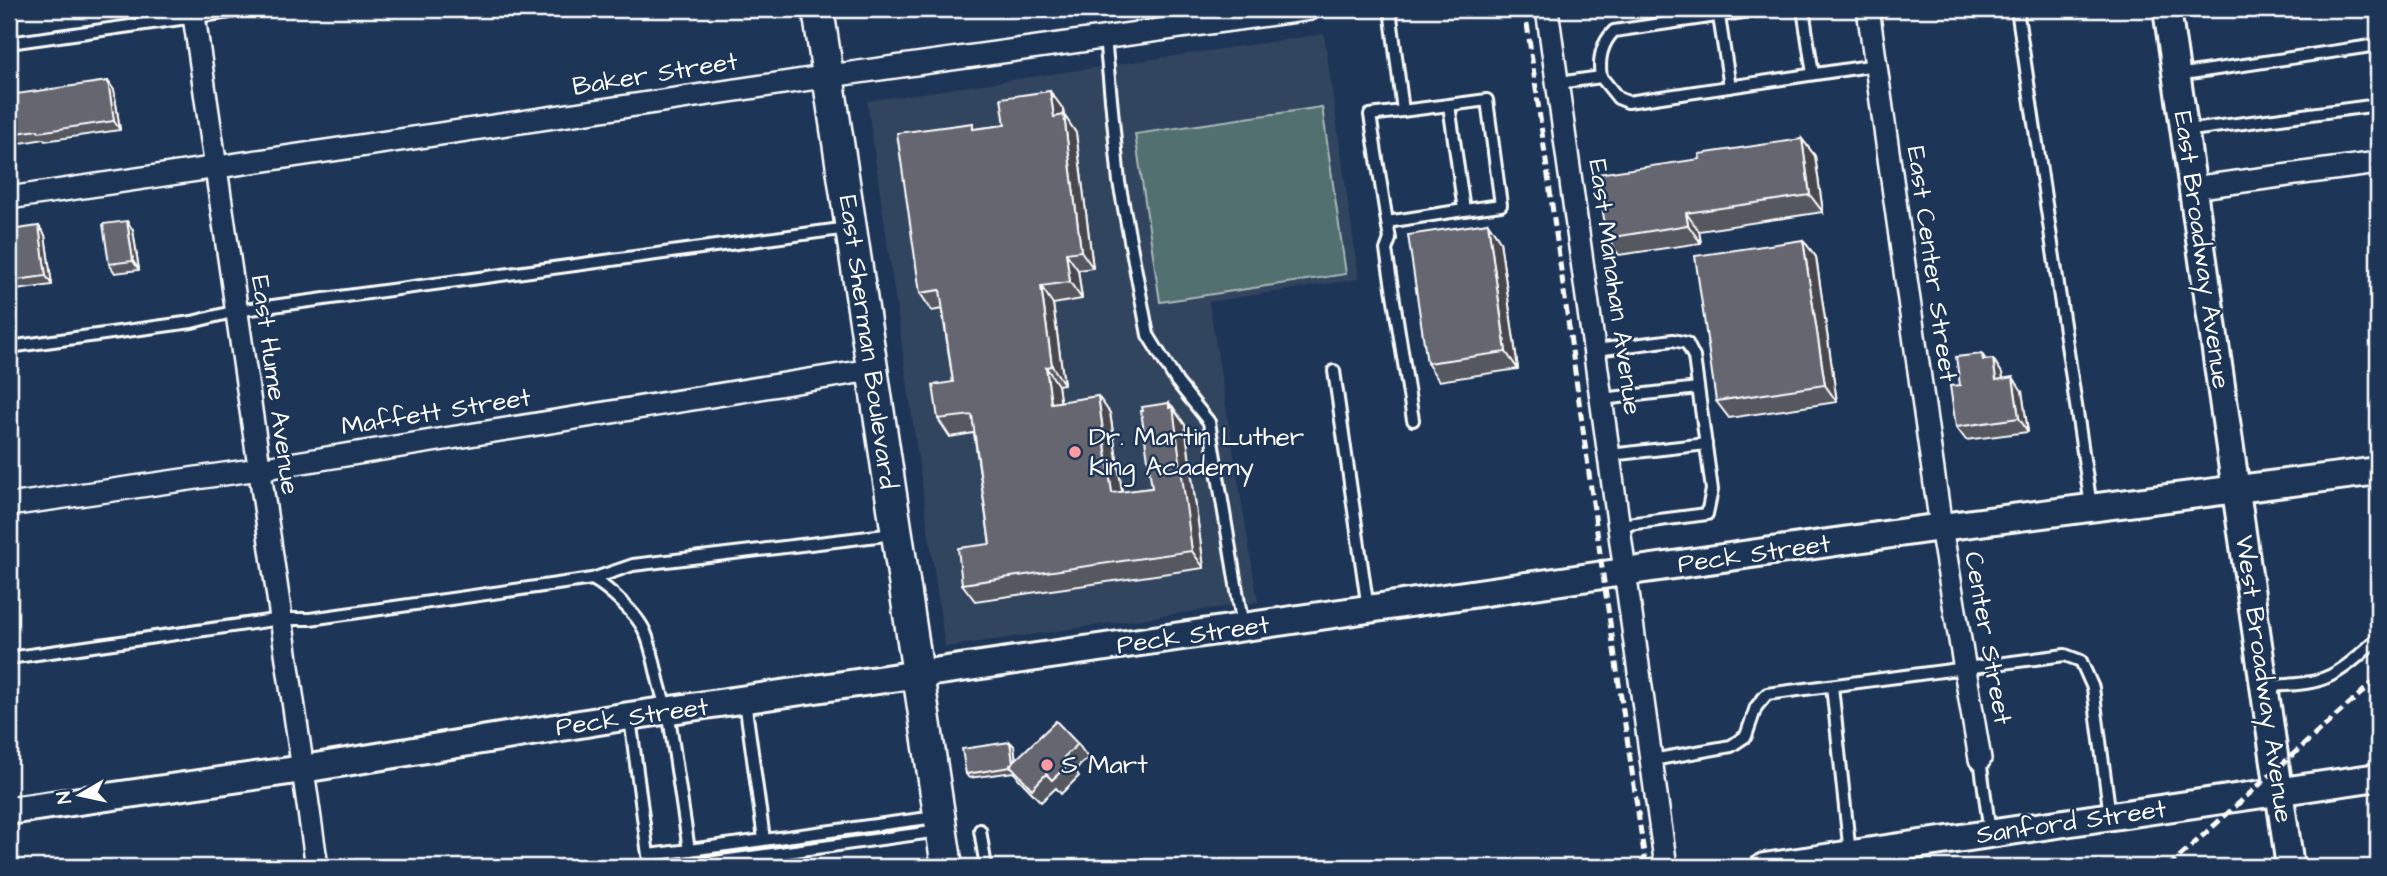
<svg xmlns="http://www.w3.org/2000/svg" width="2387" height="876" font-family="'Architects Daughter',sans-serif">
	<rect width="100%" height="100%" fill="#1d3557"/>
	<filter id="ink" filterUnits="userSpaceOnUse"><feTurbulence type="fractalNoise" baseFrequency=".0143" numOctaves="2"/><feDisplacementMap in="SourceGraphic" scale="14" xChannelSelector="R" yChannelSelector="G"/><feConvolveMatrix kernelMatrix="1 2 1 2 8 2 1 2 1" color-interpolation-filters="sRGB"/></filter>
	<g filter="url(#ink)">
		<!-- built -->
		<polygon fill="#33445e" points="1324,34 1359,279 1209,302 1258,602 945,647 867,101"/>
		<!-- pitch -->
		<polygon fill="#52706f" stroke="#a8b8b7" stroke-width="2" points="1322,107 1346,274 1160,302 1135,134"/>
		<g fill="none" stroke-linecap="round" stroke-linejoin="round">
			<defs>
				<g id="service">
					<polyline points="1390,9 1403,111"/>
					<polyline points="1803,9 1813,74"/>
					<polyline points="2017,9 2091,506"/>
					<polyline points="1718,10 1730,87"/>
					<polyline points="1105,37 1119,182 1148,335 1177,382 1209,422 1243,627"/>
					<polyline points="9,43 252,9"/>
					<polyline points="2177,75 2378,45"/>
					<path d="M 1601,77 C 1598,59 1601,44 1614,31 L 1764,9"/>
					<polyline points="1558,83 1601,77 1618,98 1628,102 1876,65"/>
					<polyline points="1449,105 1487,100 1501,205 1464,210"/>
					<polyline points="2184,131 2378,105"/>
					<polyline points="1387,222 1464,210 1449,105 1370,115 1387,222 1390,239 1386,250 1413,420"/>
					<polyline points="9,347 192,322 236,311 848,228"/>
					<polyline points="1596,350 1673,340 1687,343 1694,357 1712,490 1707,514 1620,525"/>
					<polyline points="1334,371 1368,609"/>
					<polyline points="1602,399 1698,388"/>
					<polyline points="1610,455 1706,444"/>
					<polyline points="592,579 633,565 894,534"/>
					<path d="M 9,658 L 281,619 L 310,619 L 592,579 C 608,587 638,615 645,632 C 656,657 656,685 668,710 L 689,850 L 936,817"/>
					<polyline points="1832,686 1850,854"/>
					<path d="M 2265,686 C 2285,685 2307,685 2325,678 C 2345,670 2363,652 2378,638"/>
					<polyline points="745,701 764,839"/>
					<polyline points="630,718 648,855 689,850"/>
					<polyline points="1980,759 1990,833"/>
					<polyline points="1652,760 1731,746 1746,736 1756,707 1767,694 2065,655 2081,661 2093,688 2110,816"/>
					<polyline points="980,830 986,867"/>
					<polyline points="679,867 939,831"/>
				</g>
				<g id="minor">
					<polyline points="193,9 317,867"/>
					<polyline points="1547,9 1666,867"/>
					<polyline points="1868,9 1941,527 1980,759"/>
					<polyline points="2192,188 2378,163"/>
					<polyline points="9,198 830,76 1310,9"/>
					<polyline points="9,505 259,469 871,370"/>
				</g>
				<g id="tertiary">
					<polyline points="2167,9 2290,867"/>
					<polyline points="9,811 303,769 629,716 1603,575 1941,527 2378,471"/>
					<polyline points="1764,867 2378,777"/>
				</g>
				<polyline id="secondary" points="818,9 947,867"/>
			</defs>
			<!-- service casing -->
			<use href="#service" stroke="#fff" stroke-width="16"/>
			<!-- minor casing -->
			<use href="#minor" stroke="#fff" stroke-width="26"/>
			<!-- tertiary casing -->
			<use href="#tertiary" stroke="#fff" stroke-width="32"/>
			<!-- secondary casing -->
			<use href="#secondary" stroke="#fff" stroke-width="35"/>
			<!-- service -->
			<use href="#service" stroke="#1d3557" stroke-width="10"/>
			<!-- minor -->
			<use href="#minor" stroke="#1d3557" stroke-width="21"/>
			<!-- tertiary -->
			<use href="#tertiary" stroke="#1d3557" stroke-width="26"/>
			<!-- secondary -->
			<use href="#secondary" stroke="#1d3557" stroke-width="30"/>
			<!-- rail -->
			<g stroke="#fff" stroke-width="5" stroke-dasharray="10 5" stroke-linecap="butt">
				<polyline points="1525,9 1603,575 1646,867"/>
				<polyline points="2168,867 2378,678"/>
			</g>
		</g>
		<!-- wall -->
		<g fill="#57585f" stroke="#fff" stroke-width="2">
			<polygon points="114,90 120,130 45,141 44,139 9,145 9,95"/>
			<polygon points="1063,109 1064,115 1076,133 1093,268 1078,270 1082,299 1053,304 1064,384 1058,385 1060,401 1110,413 1122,492 1152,488 1169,403 1173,407 1185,425 1204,568 975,601 962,584 990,544 974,433 950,437 938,419 953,382 942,309 932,311 920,293 977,129 1005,125"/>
			<polygon points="1802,139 1815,156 1823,212 1699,231 1701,243 1619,255 1607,238 1700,159"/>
			<polygon points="1488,223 1500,241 1518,369 1439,381 1427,363"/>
			<polygon points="133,230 139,270 115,273 109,264"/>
			<polygon points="45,235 52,285 9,291 9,236"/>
			<polygon points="1803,240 1816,257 1837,402 1729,418 1716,401"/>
			<polygon points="1982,354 1986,360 1993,359 2002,373 2003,379 2022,391 2028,432 1966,440 1956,427 1960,385"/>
			<polygon points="1010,742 1014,746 1016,760 1078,744 1088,758 1075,770 1079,776 1061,794 1056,788 1041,802 1019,779 1014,772 969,778 966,774"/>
		</g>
		<!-- shaded-wall -->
		<g fill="#47474e" stroke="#fff" stroke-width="2">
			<polygon points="108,81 114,90 120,130 114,121"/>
			<polygon points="1050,91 1063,109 1066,134 1054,117"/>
			<polygon points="1064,115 1076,133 1093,268 1081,251"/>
			<polygon points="1802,139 1815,156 1823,212 1810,195"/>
			<polygon points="1686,213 1699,231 1701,243 1688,225"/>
			<polygon points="127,221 133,230 139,270 133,261"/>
			<polygon points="1488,223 1500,241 1518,369 1506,352"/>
			<polygon points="39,226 45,235 52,285 46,276"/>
			<polygon points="1803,240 1816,257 1837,402 1825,385"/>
			<polygon points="1066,253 1078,270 1082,299 1070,282"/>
			<polygon points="1041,286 1053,304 1064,384 1052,366"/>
			<polygon points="1993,359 2002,373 2005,393 1996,380"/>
			<polygon points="1046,367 1058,385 1063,420 1051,403"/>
			<polygon points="2013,377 2022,391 2028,432 2019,418"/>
			<polygon points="1098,396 1110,413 1125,511 1112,493"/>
			<polygon points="1169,403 1185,425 1204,568 1192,551"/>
			<polygon points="1010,742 1014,746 1017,771 1014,767"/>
		</g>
		<!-- building -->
		<g fill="#65666f" stroke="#fff" stroke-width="2">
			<polygon points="108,81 114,121 39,132 38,130 9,134 9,95"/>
			<polygon points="1050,91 1054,117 1064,115 1081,251 1066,253 1070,282 1041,286 1052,366 1046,367 1051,403 1098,396 1112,493 1152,488 1141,411 1143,411 1142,407 1169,403 1169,408 1173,407 1192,551 962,584 958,548 990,544 972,415 938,419 933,385 953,382 940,290 920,293 897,133 973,123 973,129 1005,125 1001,98"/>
			<polygon points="1802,139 1810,195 1686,213 1688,225 1607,238 1597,174 1700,159 1699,154"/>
			<polygon points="127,221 133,261 109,264 103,224"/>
			<polygon points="1488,223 1506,352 1427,363 1408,235"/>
			<polygon points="39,226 46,276 9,281 9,236 11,235 10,230"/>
			<polygon points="1803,240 1825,385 1716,401 1695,256"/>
			<polygon points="1982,354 1983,360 1993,359 1996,380 2013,377 2019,418 1956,427 1950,386 1960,385 1956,357"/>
			<polygon points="1056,721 1078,744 1064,757 1070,763 1052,780 1046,774 1032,789 1010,765"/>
			<polygon points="1010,742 1013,762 1010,765 1011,767 966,774 962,749"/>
		</g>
	</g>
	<!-- markers -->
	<g fill="#ff9aa2" stroke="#1d3557" stroke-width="2.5">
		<circle cx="1075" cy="452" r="7"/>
		<circle cx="1047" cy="765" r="7"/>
	</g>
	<g text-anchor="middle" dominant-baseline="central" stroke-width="5" stroke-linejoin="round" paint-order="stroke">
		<!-- street labels -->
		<g font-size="26" fill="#fff" stroke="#1d3557">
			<text transform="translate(655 74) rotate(-9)">Baker Street</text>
			<text transform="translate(2202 250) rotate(82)">East Broadway Avenue</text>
			<text transform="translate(1932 264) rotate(82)">East Center Street</text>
			<text transform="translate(1615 287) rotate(82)">East Manahan Avenue</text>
			<text transform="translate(868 342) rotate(82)">East Sherman Boulevard</text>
			<text transform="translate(275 385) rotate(82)">East Hume Avenue</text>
			<text transform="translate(436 412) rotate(-9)">Maffett Street</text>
			<text transform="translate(1754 554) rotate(-8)">Peck Street</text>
			<text transform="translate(1193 635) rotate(-8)">Peck Street</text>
			<text transform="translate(1988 638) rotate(80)">Center Street</text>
			<text transform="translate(2264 679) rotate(82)">West Broadway Avenue</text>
			<text transform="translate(632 717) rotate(-8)">Peck Street</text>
			<text transform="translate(2071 822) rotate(-8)">Sanford Street</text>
		</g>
		<!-- poi labels -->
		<g font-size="26" fill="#fff" stroke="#1d3557" text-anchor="start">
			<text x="1089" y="437">Dr. Martin Luther<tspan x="1089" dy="30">King Academy</tspan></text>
			<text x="1061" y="765">S Mart</text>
		</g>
	</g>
	<!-- margin -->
	<rect width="2387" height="876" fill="none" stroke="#1d3557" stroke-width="35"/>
	<rect x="18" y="18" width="2352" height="841" fill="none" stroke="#fff" stroke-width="2.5" filter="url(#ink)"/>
	<!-- north arrow -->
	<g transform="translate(80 795) rotate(261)" stroke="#1d3557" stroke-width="5" paint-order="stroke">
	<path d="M0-5L12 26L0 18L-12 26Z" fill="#ffffff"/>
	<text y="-10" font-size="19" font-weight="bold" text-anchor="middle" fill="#ffffff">N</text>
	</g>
</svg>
